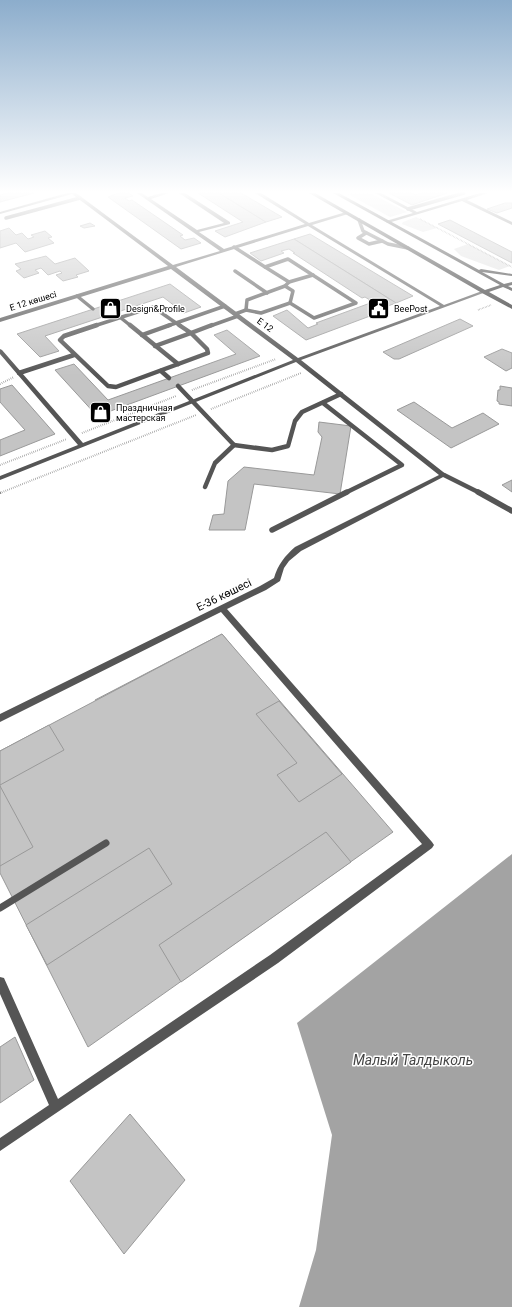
<svg xmlns="http://www.w3.org/2000/svg" width="512" height="1307" font-family="Roboto,sans-serif">
	<rect width="100%" height="100%" fill="#fff"/>
	<!-- green -->
	<g fill="#dcdcdc">
		<polygon points="346,193 370,193 407,212 390,217"/>
		<polygon points="416,217 437,228 423,232 402,224 403,222"/>
		<polygon points="468,244 510,266 499,270 461,256 454,249"/>
	</g>
	<!-- water -->
	<polygon fill="#a3a3a3" points="512,854 512,1307 299,1307 316,1250 332,1135 297,1023"/>
	<!-- building -->
	<g fill="#c4c4c4" stroke="#999">
		<polygon points="7,193 34,193 0,202 0,195"/>
		<polygon points="119,193 129,193 133,196 125,198 129,201 132,200 183,235 180,236 185,240 194,238 201,243 181,249 108,197"/>
		<polygon points="198,193 219,193 266,222 225,237 215,231 243,222"/>
		<polygon points="219,193 241,193 282,217 266,222"/>
		<polygon points="389,193 412,193 415,195 421,193 447,193 412,205"/>
		<polygon points="505,203 512,203 512,208 497,213 487,209"/>
		<polygon points="450,220 512,252 512,263 438,224"/>
		<polygon points="90,223 95,226 84,228 80,226"/>
		<polygon points="9,228 16,235 22,233 28,239 34,237 31,235 45,231 52,237 48,238 54,243 25,252 16,243 0,248 0,231"/>
		<polygon points="310,234 413,296 396,303 294,239"/>
		<polygon points="294,239 396,303 374,311 378,313 306,340 273,316 287,310 308,328 318,324 316,323 373,302 365,297 362,298 293,253 295,253 289,249 281,251 284,253 261,261 250,253"/>
		<polygon points="46,256 55,264 75,258 89,271 76,275 78,277 63,281 56,275 62,273 60,271 48,275 41,268 35,270 39,273 24,278 16,271 21,269 15,264"/>
		<polygon points="170,284 201,307 184,313 163,297 45,336 59,351 40,357 17,334"/>
		<polygon points="460,319 473,326 399,359 394,359 383,352"/>
		<polygon points="227,330 260,356 97,416 55,370 74,364 108,400 236,354 214,335"/>
		<polygon points="502,349 512,353 512,368 506,371 484,357"/>
		<polygon points="12,385 55,434 0,456 0,440 25,430 0,402 0,389"/>
		<polygon points="500,386 512,388 512,406 499,404 499,402 497,401 498,390 500,390"/>
		<polygon points="414,402 452,428 483,413 499,424 451,448 397,410"/>
		<polygon points="319,422 351,426 340,494 254,484 245,530 209,530 213,515 224,514 228,481 244,467 314,475 322,437 318,432"/>
		<polygon points="512,480 512,492 502,485"/>
		<polygon points="222,634 245,662 148,714 183,762 150,782 95,700"/>
		<polygon points="222,634 393,832 88,1047 0,873 0,751"/>
		<polygon points="279,701 342,774 299,802 277,775 297,763 256,714"/>
		<polygon points="49,725 64,750 0,785 0,751"/>
		<polygon points="0,786 33,847 0,866"/>
		<polygon points="326,832 351,862 181,982 159,945"/>
		<polygon points="149,848 172,884 47,965 26,925"/>
		<polygon points="15,1037 34,1080 0,1103 0,1047"/>
		<polygon points="130,1114 185,1180 124,1254 70,1181"/>
	</g>
	<g fill="none" stroke-linecap="round" stroke-linejoin="round">
		<!-- path-far2 -->
		<g stroke="#777" stroke-width="1.5" stroke-dasharray="0.5 1" stroke-linecap="butt">
			<polyline points="420,219 512,267"/>
			<polyline points="478,310 491,305"/>
		</g>
		<!-- path-far1 -->
		<g stroke="#777" stroke-width="2" stroke-dasharray="0.5 1.5" stroke-linecap="butt">
			<polyline points="0,384 14,377"/>
			<polyline points="192,390 276,359"/>
			<polyline points="211,409 301,373"/>
			<polyline points="82,433 176,396"/>
			<polyline points="0,465 67,439"/>
			<polyline points="0,493 196,415"/>
		</g>
		<!-- path -->
		<polyline stroke="#777" stroke-width="2.5" stroke-dasharray="1 2" stroke-linecap="butt" points="0,493 2,492"/>
		<!-- lane-far3 -->
		<g stroke="#555" stroke-width="3.5">
			<polyline points="408,209 464,193"/>
			<polyline points="6,218 80,198"/>
			<polyline points="359,220 363,231 388,244 408,248"/>
			<polyline points="366,233 358,238 369,244 382,241"/>
			<polyline points="234,247 265,267"/>
			<polygon points="288,259 356,303 314,318 290,303 293,291 285,286 289,282 265,267"/>
			<polyline points="235,271 267,293"/>
			<polyline points="289,282 313,275"/>
			<polyline points="77,296 93,309"/>
			<polyline points="246,310 247,300 285,286"/>
			<polyline points="235,314 246,310 261,313 290,303"/>
			<polyline points="121,318 131,326"/>
			<polyline points="94,326 153,307 176,323 225,306"/>
			<polyline points="167,326 176,323 181,326"/>
			<polyline points="210,326 238,316"/>
		</g>
		<!-- lane-far2 -->
		<g stroke="#555" stroke-width="4.5">
			<polyline points="97,325 64,336 60,340 108,386 116,387 208,353 207,349 191,333 212,325"/>
			<polyline points="130,325 178,364"/>
			<polyline points="142,335 170,325"/>
			<polyline points="155,346 191,333 179,325"/>
			<polyline points="161,371 169,378"/>
			<polyline points="19,373 74,355"/>
			<polyline points="178,386 234,445 215,463 205,487"/>
			<polyline points="323,403 402,465 345,493"/>
			<polyline points="234,445 272,450 288,446 295,421 302,412 341,394"/>
			<polyline points="444,475 480,493"/>
		</g>
		<!-- lane-far1 -->
		<g stroke="#555" stroke-width="5.5">
			<polyline points="478,492 512,511"/>
			<polyline points="272,530 347,492"/>
		</g>
		<!-- lane -->
		<polyline stroke="#555" stroke-width="7" points="0,908 106,843"/>
		<!-- street -->
		<g fill="#555" fill-rule="evenodd">
			<path d="M 67,193 L 76,193 L 173,265 L 220,251 L 137,193 L 142,193 L 148,197 L 161,193 L 169,193 L 151,199 L 197,230 L 224,223 L 179,193 L 185,193 L 230,222 L 230,224 L 199,232 L 224,249 L 305,224 L 255,193 L 261,193 L 309,223 L 346,212 L 348,213 L 348,214 L 312,225 L 444,305 L 482,291 L 486,292 L 301,360 L 447,475 L 301,551 L 289,561 L 284,568 L 280,581 L 266,590 L 227,609 L 432,842 L 434,845 L 432,848 L 278,963 L 0,1151 L 0,1138 L 49,1105 L 0,994 L 0,977 L 4,978 L 58,1099 L 270,955 L 422,844 L 221,612 L 0,722 L 0,714 L 260,586 L 274,578 C 278,564 285,556 295,547 L 439,475 L 296,362 L 0,480 L 0,476 L 78,445 L 0,354 L 0,349 L 2,350 L 83,443 L 293,360 L 171,269 L 0,322 L 0,318 L 168,266 L 72,194 L 0,214 L 0,212 ZM 308,226 L 440,306 L 298,358 L 176,267 Z"/>
			<polygon points="375,193 381,193 417,212 480,193 488,193 467,200 512,222 512,225 462,201 388,223 386,222 386,221 413,213"/>
		</g>
		<!-- secondary -->
		<polygon fill="#222" fill-rule="evenodd" points="309,193 315,193 485,290 500,285 333,193 339,193 479,270 481,269 512,274 512,276 482,272 504,284 512,282 512,285 508,286 512,288 512,291 503,287 489,292 512,305 512,309 482,293"/>
	</g>
	<!-- sky -->
	<linearGradient id="sky" x2="0" y2="1"><stop stop-color="#8cadcc"/><stop offset="0.51" stop-color="#fff"/><stop offset="1" stop-color="#fff" stop-opacity="0"/></linearGradient>
	<rect width="512" height="376" fill="url(#sky)"/>
	<!-- icons -->
	<defs>
		<symbol id="shop-square" viewBox="-11 -11 22 22"><rect x="-9" y="-9" width="18" height="18" rx="4" fill="#000" stroke="#fff"/><path d="M-5-2.5h2.3a2.7 3.5 0 0 1 5.4 0H5L5.5 6h-11ZM-1.5-2.5h3a1.5 2.3 0 0 0-3 0Z" fill="#fff"/></symbol>
		<symbol id="civic-square" viewBox="-11 -11 22 22"><rect x="-9" y="-9" width="18" height="18" rx="4" fill="#000" stroke="#fff"/><path d="M-.6-6.5H3V-4.5H.6V-3L4-1V1h2V6H-6V1h2V-1L-.6-3ZM-1.2 2.5V6h2.4V2.5Z" fill="#fff"/></symbol>
	</defs>
	<g fill-rule="evenodd">
		<use href="#shop-square" x="98" y="296" width="25" height="25"/>
		<use href="#civic-square" x="366" y="296" width="25" height="25"/>
		<use href="#shop-square" x="88" y="400" width="25" height="25"/>
	</g>
	<g text-anchor="middle" dominant-baseline="central" stroke-width="3" stroke-linejoin="round" paint-order="stroke">
		<!-- far-street labels -->
		<g font-size="9" fill="#000" stroke="#fff">
			<text transform="translate(33 301) rotate(-17)">Е 12 көшесі</text>
			<text transform="translate(265 325) rotate(37)">E 12</text>
		</g>
		<!-- far-poi labels -->
		<g font-size="9" fill="#000" stroke="#fff" text-anchor="start">
			<text x="126" y="309">Design&amp;Profile</text>
			<text x="394" y="309">BeePost</text>
			<text x="116" y="408">Праздничная<tspan x="116" dy="10">мастерская</tspan></text>
		</g>
		<!-- street labels -->
		<g font-size="11" fill="#000" stroke="#fff">
			<text transform="translate(224 595) rotate(-26)">Е-36 көшесі</text>
		</g>
		<!-- near-water labels -->
		<g font-size="14" font-style="italic" fill="#444" stroke="#fff">
			<text x="413" y="1060">Малый Талдыколь</text>
		</g>
	</g>
</svg>
